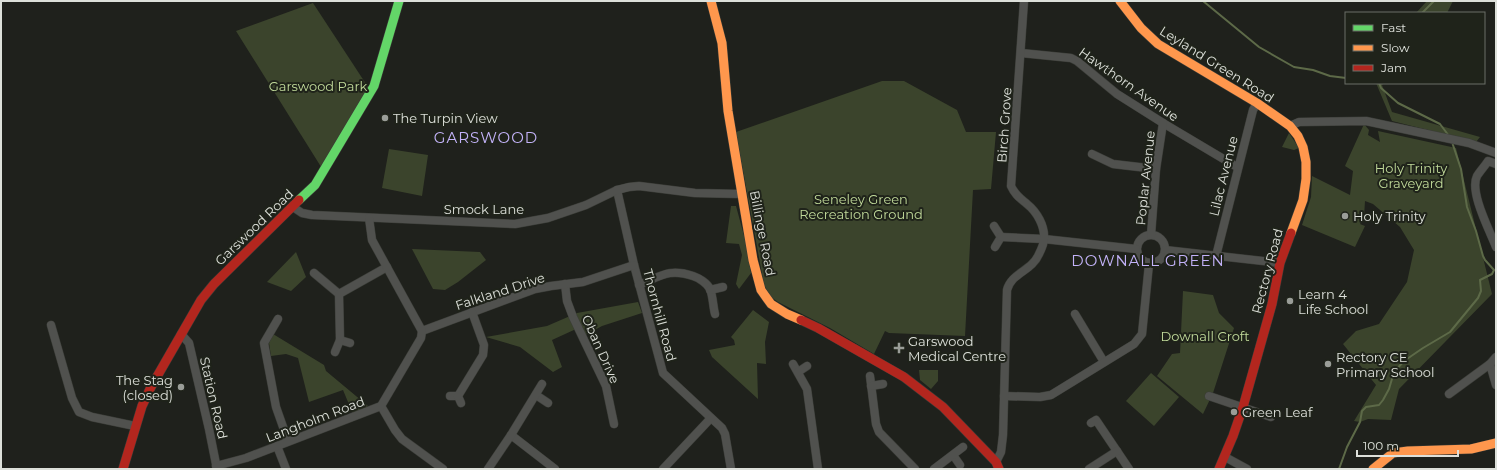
<svg xmlns="http://www.w3.org/2000/svg" width="1497" height="470" font-family="Montserrat,sans-serif">
	<rect width="100%" height="100%" fill="#1f211c"/>
	<!-- green -->
	<g fill="#3b442c">
		<polygon points="1427,1 1453,1 1447,13 1416,13"/>
		<polygon points="313,3 368,87 323,170 236,31"/>
		<polygon points="882,81 904,81 957,110 966,132 996,132 991,189 973,190 965,336 889,333 885,331 874,354 830,328 778,302 771,297 764,285 736,132"/>
		<polygon points="1376,83 1384,83 1382,85 1392,112 1480,137 1476,142 1392,121"/>
		<polygon points="1364,124 1369,130 1368,135 1380,142 1378,131 1456,148 1492,294 1399,389 1391,420 1368,419 1360,422 1354,421 1376,385 1343,344 1356,331 1379,324 1407,282 1414,250 1400,227 1373,204 1365,201 1364,217 1360,224 1365,226 1355,247 1302,225 1311,197 1312,176 1350,195 1353,171 1345,166"/>
		<polygon points="1289,133 1299,148 1294,150 1282,147"/>
		<polygon points="389,149 428,155 422,196 382,188"/>
		<polygon points="731,206 736,206 746,243 751,273 739,289 736,284 742,255 739,244 726,243"/>
		<polygon points="412,249 480,252 486,260 458,282 445,290 433,289"/>
		<polygon points="296,252 306,277 291,291 267,282"/>
		<polygon points="1183,291 1213,295 1219,313 1234,328 1213,393 1203,414 1157,376 1172,354 1180,353"/>
		<polygon points="638,302 642,313 602,326 580,338 576,329 552,340 562,367 553,372 520,347 486,337 547,326 577,313"/>
		<polygon points="753,310 769,322 765,342 766,364 757,363 758,399 712,357 709,350 735,345 734,340 731,337"/>
		<polygon points="273,334 324,365 326,371 368,406 353,414 343,390 309,402 298,358 286,354 271,356 269,343"/>
		<polygon points="919,370 938,370 938,381 931,389 920,380"/>
		<polygon points="1151,373 1179,397 1154,426 1126,401"/>
	</g>
	<g fill="none" stroke-linecap="round" stroke-linejoin="round">
		<!-- stream -->
		<g stroke="#5d6a48" stroke-width="2">
			<polyline points="1203,1 1259,47 1294,67 1313,70 1330,76 1346,78"/>
			<polyline points="1422,13 1434,1"/>
			<polyline points="1379,83 1381,88 1398,103 1440,124 1449,136"/>
			<polyline points="1339,469 1347,447 1360,422 1362,411 1366,407 1379,405 1383,400 1389,389 1394,372 1404,361 1423,348 1450,332 1478,298 1481,291 1480,280 1492,274 1494,270 1485,260 1483,256 1476,231 1467,207 1461,169 1452,142"/>
		</g>
		<defs>
			<g id="street">
				<polyline points="1021,53 1071,58 1077,61 1117,94 1163,123 1237,167"/>
				<polyline points="1290,126 1299,122 1366,121 1469,143 1496,153"/>
				<polyline points="1092,154 1113,164 1156,169"/>
				<path d="M 1496,164 L 1488,161 C 1485,166 1480,171 1477,176 C 1469,192 1490,231 1496,247"/>
				<polyline points="617,190 634,265 663,373 722,428 725,434 731,469"/>
				<polyline points="293,207 302,213 312,215 515,224 548,218 586,205 617,190 629,187 639,186 695,193 741,194"/>
				<polyline points="994,226 1001,237 995,247"/>
				<circle cx="1151" cy="249" r="14"/>
				<polyline points="1151,235 1156,169 1163,123"/>
				<polyline points="1001,237 1044,239 1136,249"/>
				<polyline points="1165,250 1280,263"/>
				<polyline points="1216,256 1253,110 1257,103"/>
				<polyline points="314,273 339,294"/>
				<polyline points="565,284 567,301 573,317 606,386 614,424"/>
				<path d="M 639,285 C 661,276 669,268 693,276 C 699,278 707,283 710,289 C 713,296 713,307 715,314"/>
				<polyline points="710,290 723,287"/>
				<polyline points="1075,314 1104,362"/>
				<polyline points="278,319 264,343 276,407 288,441"/>
				<polyline points="51,325 72,398 79,412 92,417 135,426"/>
				<polyline points="422,331 535,289 551,286 583,282 634,265"/>
				<polyline points="181,334 189,343 209,429 217,469"/>
				<polyline points="340,340 350,343"/>
				<polyline points="335,352 340,340 339,294 387,267"/>
				<polyline points="793,364 807,389 818,469"/>
				<polyline points="1490,364 1496,385"/>
				<polyline points="798,372 807,366"/>
				<polyline points="870,376 876,424 879,432 915,469"/>
				<polyline points="871,386 883,384"/>
				<polyline points="1449,394 1490,364 1496,357"/>
				<polyline points="536,395 548,403"/>
				<polyline points="450,396 458,396 461,403"/>
				<polyline points="458,396 483,355 484,345 472,312"/>
				<polyline points="1004,396 1040,397 1051,395 1134,344 1142,334 1149,264"/>
				<polyline points="1209,396 1271,417"/>
				<polyline points="381,406 395,430 402,439 443,469"/>
				<polyline points="1091,423 1096,420 1129,469"/>
				<polyline points="511,435 555,469"/>
				<polyline points="277,446 286,469"/>
				<polyline points="953,455 960,465"/>
				<polyline points="1225,457 1247,469"/>
				<path d="M 996,462 L 1001,452 L 1003,435 L 1007,290 C 1011,273 1032,271 1039,254 C 1041,250 1044,244 1044,239 C 1045,226 1037,212 1027,204 C 1020,198 1015,195 1011,186 L 1024,1"/>
				<polyline points="216,466 246,458 381,406 421,338 422,331 372,240 369,218"/>
				<polyline points="488,469 511,435 542,384"/>
				<polyline points="663,469 711,418"/>
				<polyline points="934,469 963,447"/>
				<polyline points="1089,469 1117,451"/>
			</g>
			<polyline id="fast" points="299,200 315,185 374,86 399,1"/>
			<g id="slow">
				<polyline points="711,1 722,43 728,111 753,260 761,290 771,304 787,314 801,320"/>
				<polyline points="1120,1 1141,28 1158,44 1257,103 1290,126 1298,136 1303,147 1306,162 1306,179 1303,200 1291,233"/>
				<polyline points="1373,469 1393,453 1408,451 1471,449 1496,443"/>
			</g>
			<g id="jam">
				<polyline points="801,320 818,328 904,377 943,407 996,462 999,469"/>
				<polyline points="123,469 142,406 151,387 201,300 214,284 299,200"/>
				<polyline points="1219,469 1233,436 1243,407 1272,304 1280,263 1291,233"/>
			</g>
		</defs>
		<!-- street casing -->
		<use href="#street" stroke="#3b3d38" stroke-width="9"/>
		<!-- fast casing -->
		<use href="#fast" stroke="#3b3d38" stroke-width="10"/>
		<!-- slow casing -->
		<use href="#slow" stroke="#3b3d38" stroke-width="10"/>
		<!-- jam casing -->
		<use href="#jam" stroke="#3b3d38" stroke-width="10"/>
		<!-- street -->
		<use href="#street" stroke="#50514e" stroke-width="8"/>
		<!-- fast -->
		<use href="#fast" stroke="#63d668" stroke-width="9"/>
		<!-- slow -->
		<use href="#slow" stroke="#ff974d" stroke-width="9"/>
		<!-- jam -->
		<use href="#jam" stroke="#b3261e" stroke-width="9"/>
	</g>
	<!-- markers -->
	<g fill="#9a9d98" stroke="#1f231a" stroke-width="1.5">
		<circle cx="385" cy="118" r="4"/>
		<circle cx="1345" cy="216" r="4"/>
		<circle cx="1290" cy="301" r="4"/>
		<path d="M897 342h4v4h4v4h-4v4h-4v-4h-4v-4h4z"/>
		<circle cx="1328" cy="364" r="4"/>
		<circle cx="181" cy="387" r="4"/>
		<circle cx="1234" cy="412" r="4"/>
	</g>
	<g text-anchor="middle" dominant-baseline="central" stroke-width="4" stroke-linejoin="round" paint-order="stroke">
		<!-- street labels -->
		<g font-size="13" fill="#dde0da" stroke="#1f231a">
			<text transform="translate(1217 64) rotate(32)">Leyland Green Road</text>
			<text transform="translate(1129 84) rotate(35)">Hawthorn Avenue</text>
			<text transform="translate(1004 125) rotate(-86)">Birch Grove</text>
			<text transform="translate(1223 176) rotate(-76)">Lilac Avenue</text>
			<text transform="translate(1145 178) rotate(-84)">Poplar Avenue</text>
			<text x="484" y="209">Smock Lane</text>
			<text transform="translate(254 227) rotate(-44)">Garswood Road</text>
			<text transform="translate(763 233) rotate(79)">Billinge Road</text>
			<text transform="translate(1267 271) rotate(-75)">Rectory Road</text>
			<text transform="translate(500 291) rotate(-18)">Falkland Drive</text>
			<text transform="translate(660 315) rotate(75)">Thornhill Road</text>
			<text transform="translate(601 349) rotate(66)">Oban Drive</text>
			<text transform="translate(214 398) rotate(77)">Station Road</text>
			<text transform="translate(315 419) rotate(-21)">Langholm Road</text>
		</g>
		<!-- park labels -->
		<g font-size="13" fill="#c2db9b" stroke="#1f231a">
			<text x="318" y="86">Garswood Park</text>
			<text x="1411" y="168">Holy Trinity<tspan x="1411" dy="15">Graveyard</tspan></text>
			<text x="861" y="199">Seneley Green<tspan x="861" dy="15">Recreation Ground</tspan></text>
			<text x="1205" y="336">Downall Croft</text>
		</g>
		<!-- poi labels -->
		<g font-size="13" fill="#dde0da" stroke="#1f231a" text-anchor="start">
			<text x="393" y="118">The Turpin View</text>
			<text x="1353" y="216">Holy Trinity</text>
			<text x="1298" y="294">Learn 4<tspan x="1298" dy="15">Life School</tspan></text>
			<text x="908" y="341">Garswood<tspan x="908" dy="15">Medical Centre</tspan></text>
			<text x="1336" y="357">Rectory CE<tspan x="1336" dy="15">Primary School</tspan></text>
			<text x="173" y="380" text-anchor="end">The Stag<tspan x="173" dy="15">(closed)</tspan></text>
			<text x="1242" y="412">Green Leaf</text>
		</g>
		<!-- quarter labels -->
		<g font-size="15" letter-spacing="1" fill="#c3b2f9" stroke="#1f231a">
			<text x="486" y="137">GARSWOOD</text>
			<text x="1148" y="260">DOWNALL GREEN</text>
		</g>
	</g>
	<!-- border -->
	<rect width="1497" height="470" fill="none" stroke="#dde0da" stroke-width="4"/>
	<!-- legend -->
	<rect x="1345" y="12" width="140" height="72" fill="#1f231a" stroke="#6b6f67"/>
	<rect x="1353" y="25" width="20" height="6" fill="#63d668" stroke="#6b6f67"/>
	<text x="1381" y="32" font-size="12" fill="#dde0da">Fast</text>
	<rect x="1353" y="45" width="20" height="6" fill="#ff974d" stroke="#6b6f67"/>
	<text x="1381" y="52" font-size="12" fill="#dde0da">Slow</text>
	<rect x="1353" y="65" width="20" height="6" fill="#b3261e" stroke="#6b6f67"/>
	<text x="1381" y="72" font-size="12" fill="#dde0da">Jam</text>
	<!-- scale -->
	<path d="M1357 450v6h101v-6" fill="none" stroke="#dde0da" stroke-width="2"/>
	<text x="1363" y="450" font-size="12" fill="#dde0da" stroke="#1f231a" stroke-width="3" paint-order="stroke">100 m</text>
</svg>
